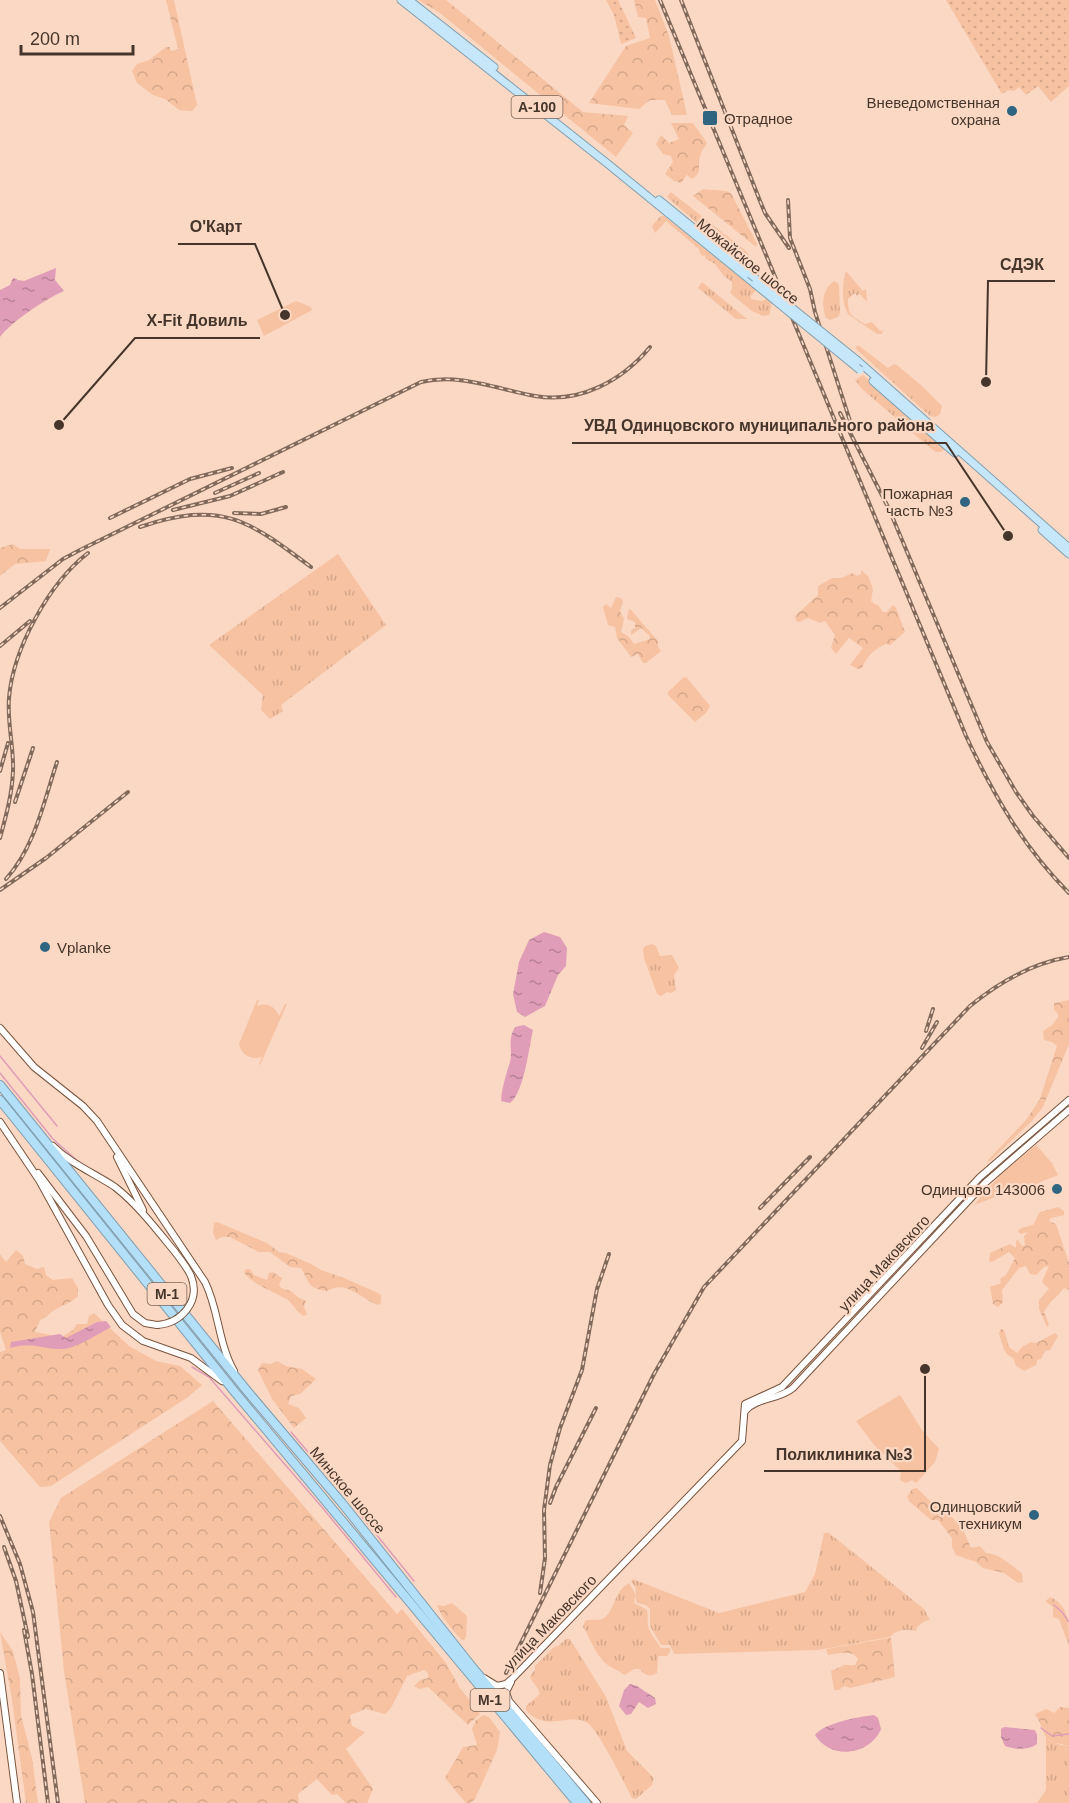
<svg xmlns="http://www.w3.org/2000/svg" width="1069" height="1803" font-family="Arial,sans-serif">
	<defs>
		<pattern id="grass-tufts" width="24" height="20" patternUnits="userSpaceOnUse" patternTransform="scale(1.5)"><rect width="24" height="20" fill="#f6c2a2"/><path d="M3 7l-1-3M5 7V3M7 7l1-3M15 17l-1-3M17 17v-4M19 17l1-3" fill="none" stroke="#d4a78c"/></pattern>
		<pattern id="forest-crowns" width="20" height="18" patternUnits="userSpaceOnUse" patternTransform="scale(1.5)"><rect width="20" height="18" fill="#f6c2a2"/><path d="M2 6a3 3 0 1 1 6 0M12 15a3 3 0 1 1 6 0" fill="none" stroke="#d4a78c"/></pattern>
		<pattern id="garden-dots" width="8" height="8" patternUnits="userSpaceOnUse" patternTransform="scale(1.5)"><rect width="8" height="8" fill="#f6c2a2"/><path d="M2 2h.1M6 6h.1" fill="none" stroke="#d4a78c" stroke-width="1.8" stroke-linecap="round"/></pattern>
		<pattern id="water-ripples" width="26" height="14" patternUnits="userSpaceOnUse" patternTransform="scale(1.5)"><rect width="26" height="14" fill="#e09db8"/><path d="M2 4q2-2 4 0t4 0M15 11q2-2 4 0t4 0" fill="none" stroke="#b78196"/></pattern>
	</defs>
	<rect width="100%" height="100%" fill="#fbd8c3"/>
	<!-- grass -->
	<g fill="url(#grass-tufts)">
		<polygon points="671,192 746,251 750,257 745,264 667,197"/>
		<polygon points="661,216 664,216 756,290 751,296 751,299 762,301 767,299 772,303 769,315 763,316 752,311 730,293 732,288 732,282 724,276 715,264 705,258 705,255 702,256 699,251 699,249 666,221 655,233 652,226"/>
		<path d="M 846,271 L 863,291 L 866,289 L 867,302 L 860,294 L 857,296 L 855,293 L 848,299 C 848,315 850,315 865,324 L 872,322 L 880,331 L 883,330 L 882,334 L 877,334 L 849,315 C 841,305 842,283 846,271 Z"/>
		<path d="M 834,281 L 838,283 L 839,286 L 840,313 L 838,317 L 830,320 L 826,318 C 821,304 822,290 834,281 Z"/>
		<polygon points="702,282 747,319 736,319 698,288"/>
		<polygon points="858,345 888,368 894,364 897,365 922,386 942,406 940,414 936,417 930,416 855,348"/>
		<polygon points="863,375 940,443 944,450 941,452 936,452 929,447 861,388 855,380"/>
		<polygon points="338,554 386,625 281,705 283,711 270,719 261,710 263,695 209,645"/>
		<polygon points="652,944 656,946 660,956 672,955 679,968 674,975 676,990 671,993 667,992 661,996 657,994 644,958 643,950 645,946"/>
		<polygon points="1069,1104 1069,1106 1013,1153 973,1190 784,1391 971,1189 995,1166"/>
		<path d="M 824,1533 L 829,1533 L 924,1609 L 930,1620 L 925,1621 L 917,1627 L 916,1631 C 907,1629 896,1629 890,1637 L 818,1650 L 674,1654 L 670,1645 L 661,1645 L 650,1626 L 650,1609 L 646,1605 L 637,1603 L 635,1595 L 634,1603 C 651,1612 647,1607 648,1625 C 649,1632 657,1642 661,1648 L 670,1648 L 670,1652 L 667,1656 L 658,1656 L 657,1673 C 648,1678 645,1674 639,1669 L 634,1669 L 625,1675 C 618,1670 609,1667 604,1662 C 595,1653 590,1638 583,1627 L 585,1621 C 591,1618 599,1622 604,1618 C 616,1609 613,1592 629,1583 L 636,1595 L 636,1588 L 631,1581 L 633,1579 L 719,1613 L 805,1592 L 815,1574 Z"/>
		<path d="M 566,1639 L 570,1639 L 606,1697 L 627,1751 L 654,1778 L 652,1785 L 636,1799 L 632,1798 C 624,1783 598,1728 586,1722 C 567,1713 546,1733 526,1710 L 526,1706 L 540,1694 C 538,1686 532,1683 530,1676 L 535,1670 L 535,1666 L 554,1647 L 558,1646 Z"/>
		<path d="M 1046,1738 C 1053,1744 1061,1744 1069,1748 L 1069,1803 L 1037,1803 L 1046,1790 Z"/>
	</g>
	<!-- forest -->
	<g fill="url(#forest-crowns)">
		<polygon points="166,0 174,0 197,105 192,111 179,110 165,99 153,95 137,83 132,71 137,64 149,60 166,47 170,47 171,51 178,49"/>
		<polygon points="419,0 446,0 583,112 628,116 624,125 633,133 616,157 440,13"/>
		<polygon points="634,0 655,0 669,36 687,115 672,115 665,100 650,100 639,109 589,103 626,46 650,38 646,18 638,17"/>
		<path d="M 671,123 L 693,123 L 707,143 C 704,148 701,151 700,157 C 697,167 703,173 692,179 L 687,175 L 681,183 L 674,181 L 665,174 L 673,162 L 671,156 L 663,154 L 656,144 L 661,135 L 669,143 L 679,139 Z"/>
		<path d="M 703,189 C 711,191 724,189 731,193 L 757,244 L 756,247 L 693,196 Z"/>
		<polygon points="13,544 20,549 50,549 46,561 15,564 0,576 0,548"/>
		<path d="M 861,570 L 868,576 L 873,589 L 871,601 L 874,604 L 878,605 L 883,612 L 887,612 L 893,605 L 896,608 L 905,632 L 890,645 L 886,644 C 875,648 866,657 862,668 L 858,669 L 850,665 L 863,648 L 849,638 L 836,654 L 831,648 L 835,635 L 825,621 L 820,623 L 808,618 L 800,622 L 796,621 L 795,616 L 818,595 L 818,586 L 832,578 L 841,578 L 853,573 L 857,576 L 861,574 Z"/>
		<polygon points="616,597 621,598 623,602 620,611 624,619 621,632 629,637 634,644 650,639 649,635 641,628 631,635 631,631 635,628 635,622 627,619 629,609 631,610 658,641 658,647 661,651 646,663 643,663 638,654 631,657 617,638 615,627 608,625 603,607 606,604 611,608"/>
		<polygon points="684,677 687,678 710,706 707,712 695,722 668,695 668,692"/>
		<polygon points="1069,1000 1069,1044 1043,1107 1031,1122 990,1161 987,1161 1026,1120 1040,1099 1057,1046 1052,1042 1044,1040 1043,1031 1052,1025 1059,1016 1054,1009 1054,1003"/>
		<path d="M 1058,1207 L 1064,1211 L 1064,1215 L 1051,1218 L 1049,1221 L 1056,1224 L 1069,1263 L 1069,1290 L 1064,1288 C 1057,1298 1051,1299 1044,1312 L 1049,1325 L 1047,1327 L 1039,1309 L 1039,1300 L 1049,1289 L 1042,1282 L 1049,1266 L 1044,1267 L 1036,1275 L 1030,1274 L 1026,1266 L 1019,1268 L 1002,1290 L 1003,1302 L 998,1307 L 993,1304 L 990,1287 L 1001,1283 L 1000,1279 L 1006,1275 L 1015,1258 L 1009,1252 L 992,1262 L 989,1261 L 990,1253 L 1010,1244 L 1016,1248 L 1016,1241 L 1018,1240 L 1022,1246 L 1025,1245 L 1024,1236 L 1028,1232 L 1020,1234 L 1018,1231 L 1021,1228 L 1033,1225 L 1040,1212 Z"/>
		<path d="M 217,1222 L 267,1243 L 279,1252 L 286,1253 L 311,1264 L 321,1270 L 344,1278 L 378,1293 L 381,1295 L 381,1303 L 378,1305 C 361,1299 346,1279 327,1291 C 307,1288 310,1283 301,1268 L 290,1267 L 270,1252 L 259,1252 L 230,1237 L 222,1237 L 216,1240 L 213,1233 L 214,1223 Z"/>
		<path d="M 16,1250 L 23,1256 L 25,1264 L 37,1269 L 44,1267 L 46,1275 L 53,1280 L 72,1278 L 78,1288 L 78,1296 C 70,1304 62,1305 53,1311 C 48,1314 47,1318 40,1320 L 35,1332 L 62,1337 L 73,1330 L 77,1324 L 87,1324 L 89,1316 L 94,1313 L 129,1346 L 156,1361 L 180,1366 L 202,1385 L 188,1397 L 51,1486 L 40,1487 L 0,1441 L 0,1352 L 6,1350 L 0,1332 L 0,1254 L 6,1262 Z"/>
		<path d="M 246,1269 L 250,1269 L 254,1275 L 267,1280 L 269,1273 L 273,1272 L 282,1278 L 279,1285 L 281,1288 L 291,1291 L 299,1298 L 306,1301 L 304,1307 L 307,1314 L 304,1316 C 297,1313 294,1305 288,1300 C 276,1292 250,1284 244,1272 Z"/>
		<path d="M 1001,1329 L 1004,1330 L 1009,1347 L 1017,1353 L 1022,1347 L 1031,1342 L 1036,1343 L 1055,1333 L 1058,1336 L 1050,1350 L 1045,1351 L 1041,1359 L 1037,1360 L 1036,1365 L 1024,1371 L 1016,1366 L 1013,1358 C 1003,1354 1002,1343 999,1333 Z"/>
		<polygon points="277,1361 286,1366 302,1369 316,1379 300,1394 291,1396 288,1404 299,1408 306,1418 294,1428 272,1399 258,1370 262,1363 271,1364"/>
		<polygon points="213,1401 397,1614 402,1609 446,1663 460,1688 480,1714 468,1725 428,1687 420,1689 414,1686 420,1680 428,1678 428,1673 424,1670 407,1676 391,1708 385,1714 366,1709 350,1715 352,1726 365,1732 346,1749 373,1789 367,1803 346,1803 337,1794 332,1795 317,1779 298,1794 299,1803 85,1803 64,1671 49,1522 61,1498"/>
		<path d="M 917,1488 L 929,1500 L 941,1506 L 953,1518 L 964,1532 L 971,1548 L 980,1546 L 986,1553 C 1001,1554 1010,1565 1022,1573 L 1023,1582 L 1018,1583 L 1004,1573 L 983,1568 L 976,1562 L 956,1555 L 952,1547 L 952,1538 L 938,1520 L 931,1520 L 910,1502 L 907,1497 L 912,1489 Z"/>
		<path d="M 1051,1597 C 1069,1607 1069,1622 1069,1646 L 1059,1619 L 1053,1617 L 1053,1607 L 1045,1601 Z"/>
		<path d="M 452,1603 L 467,1616 L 466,1637 L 464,1641 C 457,1637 438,1612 437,1605 L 444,1606 Z"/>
		<polygon points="0,1632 13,1651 20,1679 21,1715 32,1758 38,1803 26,1803 12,1700"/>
		<path d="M 889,1638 L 891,1638 L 895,1677 L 850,1688 L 844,1686 L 839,1690 L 834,1690 L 831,1671 L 844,1665 L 855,1665 L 858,1659 C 851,1649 839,1654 828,1655 L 826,1649 Z"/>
		<polygon points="1060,1707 1069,1708 1069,1748 1062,1744 1054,1743 1046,1738 1039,1721 1035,1714 1046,1709 1054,1713"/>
		<polygon points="483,1715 489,1717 500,1732 497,1750 475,1799 470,1803 466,1803 445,1778 463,1747 477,1745 472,1729 476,1720"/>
	</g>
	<!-- park -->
	<g fill="#f6c2a2">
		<polygon points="296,301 311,307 312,310 264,336 257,320"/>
		<path d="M 257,1000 L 259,1000 L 257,1006 C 267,1002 275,1006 279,1016 L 285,1004 L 287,1004 L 260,1065 L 259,1064 L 262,1057 C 251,1060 242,1056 239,1044 Z"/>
		<polygon points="1036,1145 1052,1163 1058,1175 1038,1183 1031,1191 1025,1186 974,1205 1002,1173"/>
		<polygon points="900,1395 922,1430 939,1449 935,1462 916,1483 912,1480 906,1483 900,1480 901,1471 875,1446 856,1421"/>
	</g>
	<!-- garden -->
	<g fill="url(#garden-dots)">
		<polygon points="606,0 618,0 636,38 621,44 614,15"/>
		<polygon points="946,0 1069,0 1069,86 1051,102 1038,86 1026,95 1019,87 1014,91 1009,90 1002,94"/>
	</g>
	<!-- water -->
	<g fill="url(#water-ripples)">
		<path d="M 56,268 L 55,280 L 64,291 C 46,299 12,321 0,337 L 0,290 L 10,285 L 13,278 L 17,279 L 18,282 L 18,280 L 24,281 Z"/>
		<polygon points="544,932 560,937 567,948 566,966 558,975 545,1006 525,1017 517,1012 513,994 519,962 529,940"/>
		<path d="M 524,1025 L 533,1030 C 529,1047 524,1093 510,1103 L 501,1101 C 502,1087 506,1075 510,1062 C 513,1049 507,1041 515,1027 Z"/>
		<path d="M 106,1321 L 111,1327 C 100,1333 75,1349 63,1349 C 42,1350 34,1341 10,1348 L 11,1342 L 60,1334 L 66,1338 L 97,1322 Z"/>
		<polygon points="630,1684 637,1686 655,1698 656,1704 648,1708 639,1702 631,1714 626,1715 619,1706 624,1690"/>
		<path d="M 874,1715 L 878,1718 L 881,1729 C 870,1755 831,1761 815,1735 C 824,1723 858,1717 874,1715 Z"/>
		<path d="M 1004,1727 L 1035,1730 L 1037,1735 L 1037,1744 C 1029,1750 1015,1750 1005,1746 L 1001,1737 L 1001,1729 Z"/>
	</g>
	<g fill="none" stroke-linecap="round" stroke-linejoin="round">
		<!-- stream -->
		<g stroke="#e09db8" stroke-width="1.5">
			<polyline points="0,1056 57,1126"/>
			<polyline points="0,1073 53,1139 79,1162"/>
			<polyline points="192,1367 209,1377 215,1384 321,1506 396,1597"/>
			<polyline points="291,1432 336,1485"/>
			<polyline points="350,1502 414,1581"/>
			<polyline points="1054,1605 1062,1612 1069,1622"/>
			<polyline points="1041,1728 1052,1736 1069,1734"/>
		</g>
		<defs>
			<g id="secondary">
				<path d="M 0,1028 L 34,1067 L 83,1106 L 97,1121 L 205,1282 C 219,1310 218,1343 234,1371"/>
				<polyline points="0,1122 39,1180 108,1305 122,1325 143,1341 191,1358 222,1381"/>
				<path d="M 53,1146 C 71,1164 94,1173 115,1187 C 138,1205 156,1229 175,1252"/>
				<polyline points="117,1157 143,1210"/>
				<polyline points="38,1173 86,1236 133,1314 145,1323 157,1325"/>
				<path d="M 745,1411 C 757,1397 779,1400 793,1388 L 985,1183 L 1069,1110"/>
				<polyline points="0,1673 17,1803"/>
				<polyline points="484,1678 497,1686 506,1684 513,1678 742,1441 745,1404 782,1387 980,1177 1069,1100"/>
				<polyline points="511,1682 506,1692 509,1701 597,1803"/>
			</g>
			<g id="primary">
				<polyline points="401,0 608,164 755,284"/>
				<polyline points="409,0 494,67"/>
				<polyline points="659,200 750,274"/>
				<polyline points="858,361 1069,548"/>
				<polyline points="873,381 955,453"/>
				<polyline points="1042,530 1069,554"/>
			</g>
			<g id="trunk">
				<polyline points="0,1085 248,1392 342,1503 473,1668 586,1803"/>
				<polyline points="0,1100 234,1391 577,1803"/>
			</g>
		</defs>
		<!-- secondary casing -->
		<use href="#secondary" stroke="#79543d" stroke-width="8"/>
		<!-- primary casing -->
		<use href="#primary" stroke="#809eb0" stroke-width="9"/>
		<!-- trunk casing -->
		<use href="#trunk" stroke="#809eb0" stroke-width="10"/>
		<!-- secondary -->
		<use href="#secondary" stroke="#fff" stroke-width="6"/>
		<!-- primary -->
		<use href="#primary" stroke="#c6e7fa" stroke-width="7"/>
		<!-- trunk -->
		<use href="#trunk" stroke="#b3dff8" stroke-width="8"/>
		<defs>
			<g id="rail">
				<path d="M 660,0 L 966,736 C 993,794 1023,847 1069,893"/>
				<polyline points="681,0 760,201 765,213 789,248"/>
				<polyline points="788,200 790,238 810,289 815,312 850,421"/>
				<polyline points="840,413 889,509 987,742 1016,792 1033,816 1069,858"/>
				<polyline points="215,493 259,473"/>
				<polyline points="173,510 230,496 283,472"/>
				<polyline points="234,513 261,514 286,507"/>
				<polyline points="110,518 190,479 232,468"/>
				<path d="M 140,527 C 221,500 247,519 311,567"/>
				<path d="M 0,608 L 63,559 L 80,550 L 421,382 C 461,373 496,389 535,396 C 580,404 623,380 650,347"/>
				<polyline points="0,646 30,621"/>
				<polyline points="0,771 8,743"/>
				<polyline points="15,802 33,748"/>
				<path d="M 0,838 C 6,816 12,795 13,771 C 14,747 7,723 9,698 C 13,649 49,583 88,553"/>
				<path d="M 6,879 C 35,847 44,801 57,762"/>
				<polyline points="0,890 46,858 128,792"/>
				<polyline points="926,1031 933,1009"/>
				<polyline points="922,1048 937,1022"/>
				<polyline points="760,1208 810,1157"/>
				<polyline points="550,1503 556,1487 596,1408"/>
				<polyline points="0,1516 20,1564 33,1612 58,1803"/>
				<polyline points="4,1547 16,1581 28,1637"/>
				<polyline points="540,1593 545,1558 544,1510 550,1465 560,1428 582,1370 597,1289 609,1254"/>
				<polyline points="24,1630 32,1674 48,1803"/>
				<path d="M 506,1673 L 654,1374 L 704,1287 L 970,1006 C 998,983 1033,963 1069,957"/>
			</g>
		</defs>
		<!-- rail casing -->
		<use href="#rail" stroke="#816a5c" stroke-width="4"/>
		<!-- rail -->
		<use href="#rail" stroke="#fbd8c3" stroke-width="1.5" stroke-dasharray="4.5" stroke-linecap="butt"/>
		<defs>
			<path id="secondary-bridge" d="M 157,1325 C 182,1323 201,1301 191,1276 C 187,1267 180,1259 175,1252"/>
			<g id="primary-bridge">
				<polyline points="750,274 858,361"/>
				<polyline points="755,284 860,370"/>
			</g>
		</defs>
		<!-- secondary-bridge casing -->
		<use href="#secondary-bridge" stroke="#79543d" stroke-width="8" stroke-linecap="butt"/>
		<!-- primary-bridge casing -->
		<use href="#primary-bridge" stroke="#809eb0" stroke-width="9" stroke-linecap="butt"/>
		<!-- secondary-bridge -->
		<use href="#secondary-bridge" stroke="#fff" stroke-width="6"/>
		<!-- primary-bridge -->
		<use href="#primary-bridge" stroke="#c6e7fa" stroke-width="7"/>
	</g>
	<!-- markers -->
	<g fill="#306581" stroke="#fbd8c3" stroke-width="2">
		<circle cx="1012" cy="111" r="6"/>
		<rect x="702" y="110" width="16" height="16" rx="3"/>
		<circle cx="965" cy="502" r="6"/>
		<circle cx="45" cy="947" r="6"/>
		<circle cx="1057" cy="1189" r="6"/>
		<circle cx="1034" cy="1515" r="6"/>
	</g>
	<g text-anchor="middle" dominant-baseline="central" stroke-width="4.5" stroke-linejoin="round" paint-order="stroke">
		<!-- shield labels -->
		<g fill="#fbd8c3" stroke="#7c6659" stroke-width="1.5">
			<rect x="511.5" y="96" width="51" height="22" rx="4.5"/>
			<rect x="147.5" y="1283" width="39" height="22" rx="4.5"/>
			<rect x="470.5" y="1689" width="39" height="22" rx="4.5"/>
		</g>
		<g font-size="14" font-weight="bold" fill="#46352b">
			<text x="537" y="107">А-100</text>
			<text x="167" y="1294">М-1</text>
			<text x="490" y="1700">М-1</text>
		</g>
		<!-- poi labels -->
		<g font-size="15" fill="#46352b" stroke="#fbd8c3" text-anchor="end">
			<text x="1000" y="102">Вневедомственная<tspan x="1000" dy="17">охрана</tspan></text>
			<text x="724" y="118" text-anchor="start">Отрадное</text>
			<text x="953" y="493">Пожарная<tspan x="953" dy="17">часть №3</tspan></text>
			<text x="57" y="947" text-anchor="start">Vplanke</text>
			<text x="1045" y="1189">Одинцово 143006</text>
			<text x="1022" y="1506">Одинцовский<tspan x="1022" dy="17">техникум</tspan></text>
		</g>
		<!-- street labels -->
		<g font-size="15" fill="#46352b" stroke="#fbd8c3">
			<text transform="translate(748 261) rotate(39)">Можайское шоссе</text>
			<text transform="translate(884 1263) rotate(-47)">улица Маковского</text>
			<text transform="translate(348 1490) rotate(50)">Минское шоссе</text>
			<text transform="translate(550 1622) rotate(-46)">улица Маковского</text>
		</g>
	</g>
	<!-- callouts -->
	<path fill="none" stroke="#46352b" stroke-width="2" d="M285 315L255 244H178M986 382L988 281H1055M59 425L135 338H260M1008 536L946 443H572M925 1369L925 1471H764"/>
	<g fill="#46352b" stroke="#fbd8c3" stroke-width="2">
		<circle cx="285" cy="315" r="6"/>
		<circle cx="986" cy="382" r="6"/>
		<circle cx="59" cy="425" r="6"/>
		<circle cx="1008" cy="536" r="6"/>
		<circle cx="925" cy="1369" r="6"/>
	</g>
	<g font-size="16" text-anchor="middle" font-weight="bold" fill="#46352b" stroke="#fbd8c3" stroke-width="4.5" stroke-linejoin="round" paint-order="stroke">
		<text x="216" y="232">О'Карт</text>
		<text x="1022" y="270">СДЭК</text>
		<text x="197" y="326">X-Fit Довиль</text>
		<text x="759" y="431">УВД Одинцовского муниципального района</text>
		<text x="844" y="1460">Поликлиника №3</text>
	</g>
	<!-- scale -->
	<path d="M21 45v9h112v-9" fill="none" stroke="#46352b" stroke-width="3"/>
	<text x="30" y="45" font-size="18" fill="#46352b" stroke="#fbd8c3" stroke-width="4.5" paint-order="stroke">200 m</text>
</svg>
